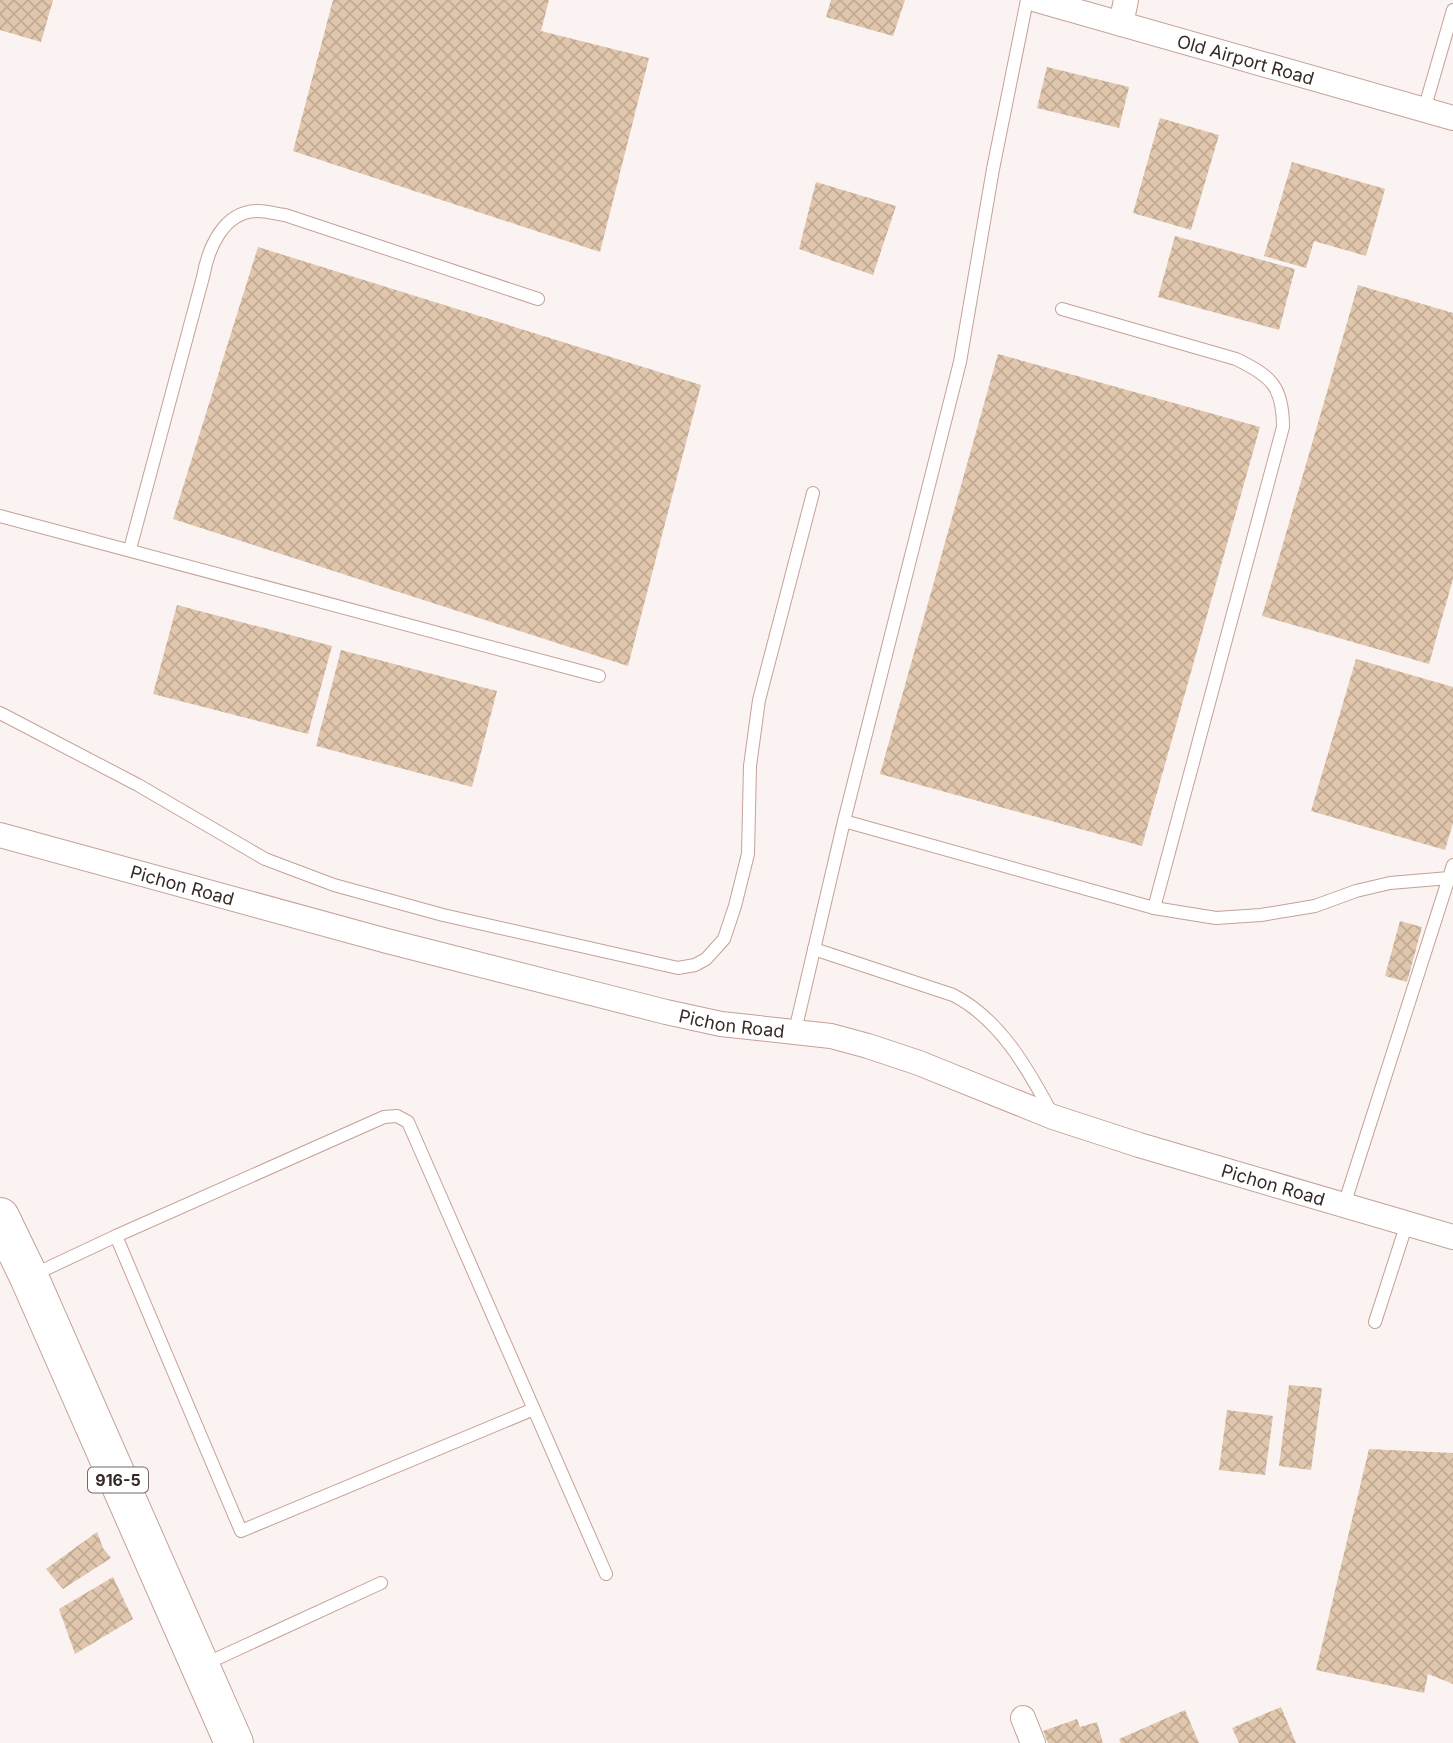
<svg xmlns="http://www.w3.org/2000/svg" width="1453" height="1743" font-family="Inter,sans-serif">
	<defs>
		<pattern id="building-cross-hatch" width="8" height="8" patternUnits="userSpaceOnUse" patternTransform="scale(1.75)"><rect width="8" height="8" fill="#e0c6ac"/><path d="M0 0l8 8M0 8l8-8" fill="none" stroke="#c1aa94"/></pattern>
	</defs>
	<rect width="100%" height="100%" fill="#fbf3f1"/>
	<!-- building -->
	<g fill="url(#building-cross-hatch)">
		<polygon points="0,0 53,0 41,42 0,30"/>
		<polygon points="333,0 549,0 541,31 649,58 600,252 293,151"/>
		<polygon points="831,0 905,0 893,36 826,17"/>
		<polygon points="1047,67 1129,87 1119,128 1037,108"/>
		<polygon points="1160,118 1219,135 1191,230 1133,213"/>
		<polygon points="1292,162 1385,189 1366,256 1314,241 1306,268 1264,256"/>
		<polygon points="816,182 896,206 873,275 799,249"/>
		<polygon points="1175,236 1295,269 1279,330 1158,297"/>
		<polygon points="258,247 701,385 628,666 173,519"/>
		<polygon points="1358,285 1453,313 1453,579 1429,664 1262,616"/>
		<polygon points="998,354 1260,427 1142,846 880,774"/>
		<polygon points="177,605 332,646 308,734 153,694"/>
		<polygon points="341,650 497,691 472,787 316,746"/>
		<polygon points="1356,659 1453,687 1453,823 1445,850 1311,811"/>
		<polygon points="1400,921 1422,927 1407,982 1385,976"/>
		<polygon points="1289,1385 1322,1388 1311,1470 1279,1466"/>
		<polygon points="1227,1410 1273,1416 1265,1475 1219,1470"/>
		<polygon points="1369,1449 1453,1453 1453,1684 1428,1674 1424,1693 1316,1670"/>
		<polygon points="97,1532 103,1548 111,1558 63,1589 46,1569"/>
		<polygon points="113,1577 133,1619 75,1654 59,1609"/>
		<polygon points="1281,1707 1296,1743 1239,1743 1232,1728"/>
		<polygon points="1185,1710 1199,1743 1121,1743 1119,1739"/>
		<polygon points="1077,1719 1080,1727 1097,1722 1103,1743 1048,1743 1043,1731"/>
	</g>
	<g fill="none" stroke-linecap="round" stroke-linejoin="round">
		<defs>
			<g id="lane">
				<polyline points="1424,110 1453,10"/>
				<path d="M 1062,309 L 1236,359 C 1271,376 1283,386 1283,427 L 1154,908"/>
				<polyline points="0,516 599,676"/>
				<path d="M 130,549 L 203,277 C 208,249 223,211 258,211 C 267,211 276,214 285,215 L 538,299"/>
				<polyline points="0,713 138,785 265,859 334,885 443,915 678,968 695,965 706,959 724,939 735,906 748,854 750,766 759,700 813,493"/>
				<polyline points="844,821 1154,908 1216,918 1261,915 1315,906 1356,891 1390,883 1449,878"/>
				<path d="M 814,949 L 953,995 C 1000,1019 1028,1069 1052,1114"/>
				<polyline points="795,1031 844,821 960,362 993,169 1027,0"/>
				<polyline points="1344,1205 1453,865"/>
				<polyline points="33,1275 116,1236"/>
				<polyline points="1375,1322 1407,1223"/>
				<polyline points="534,1409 241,1531 116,1236 384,1117 397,1116 408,1122 606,1574"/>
				<polyline points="203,1665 381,1583"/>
			</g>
			<g id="street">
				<path id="s1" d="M 1037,0 L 1453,118"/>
				<polyline points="1121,24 1126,0"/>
				<path id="s2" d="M 0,835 L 387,941 L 666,1012 L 721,1024 L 831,1036 L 868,1046 L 919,1063 L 1053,1117 L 1139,1145 L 1453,1237"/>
				<polyline points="1023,1718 1033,1743"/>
			</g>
			<polyline id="primary" points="0,1217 29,1277 234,1743"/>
		</defs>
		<!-- lane casing -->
		<use href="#lane" stroke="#c5a197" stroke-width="14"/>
		<!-- street casing -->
		<use href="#street" stroke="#c5a197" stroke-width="26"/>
		<!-- primary casing -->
		<use href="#primary" stroke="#c5a197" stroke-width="40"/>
		<!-- lane -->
		<use href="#lane" stroke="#fff" stroke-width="12"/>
		<!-- street -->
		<use href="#street" stroke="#fff" stroke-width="24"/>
		<!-- primary -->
		<use href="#primary" stroke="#fff" stroke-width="38"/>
	</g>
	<g text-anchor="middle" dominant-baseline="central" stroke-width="6" stroke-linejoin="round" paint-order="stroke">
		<!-- shield labels -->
		<rect fill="#fff" stroke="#736966" stroke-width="2" x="88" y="1467.5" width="60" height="25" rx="5"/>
		<g font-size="16" font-weight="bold" fill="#372925">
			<text x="118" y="1480">916-5</text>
		</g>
		<!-- street labels -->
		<g font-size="18" fill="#372925" stroke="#fff">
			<text stroke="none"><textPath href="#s1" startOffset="217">Old Airport Road</textPath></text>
			<text stroke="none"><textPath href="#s2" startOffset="189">Pichon Road</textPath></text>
			<text stroke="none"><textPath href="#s2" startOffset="756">Pichon Road</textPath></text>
			<text stroke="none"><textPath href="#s2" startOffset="1323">Pichon Road</textPath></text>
		</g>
	</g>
</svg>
